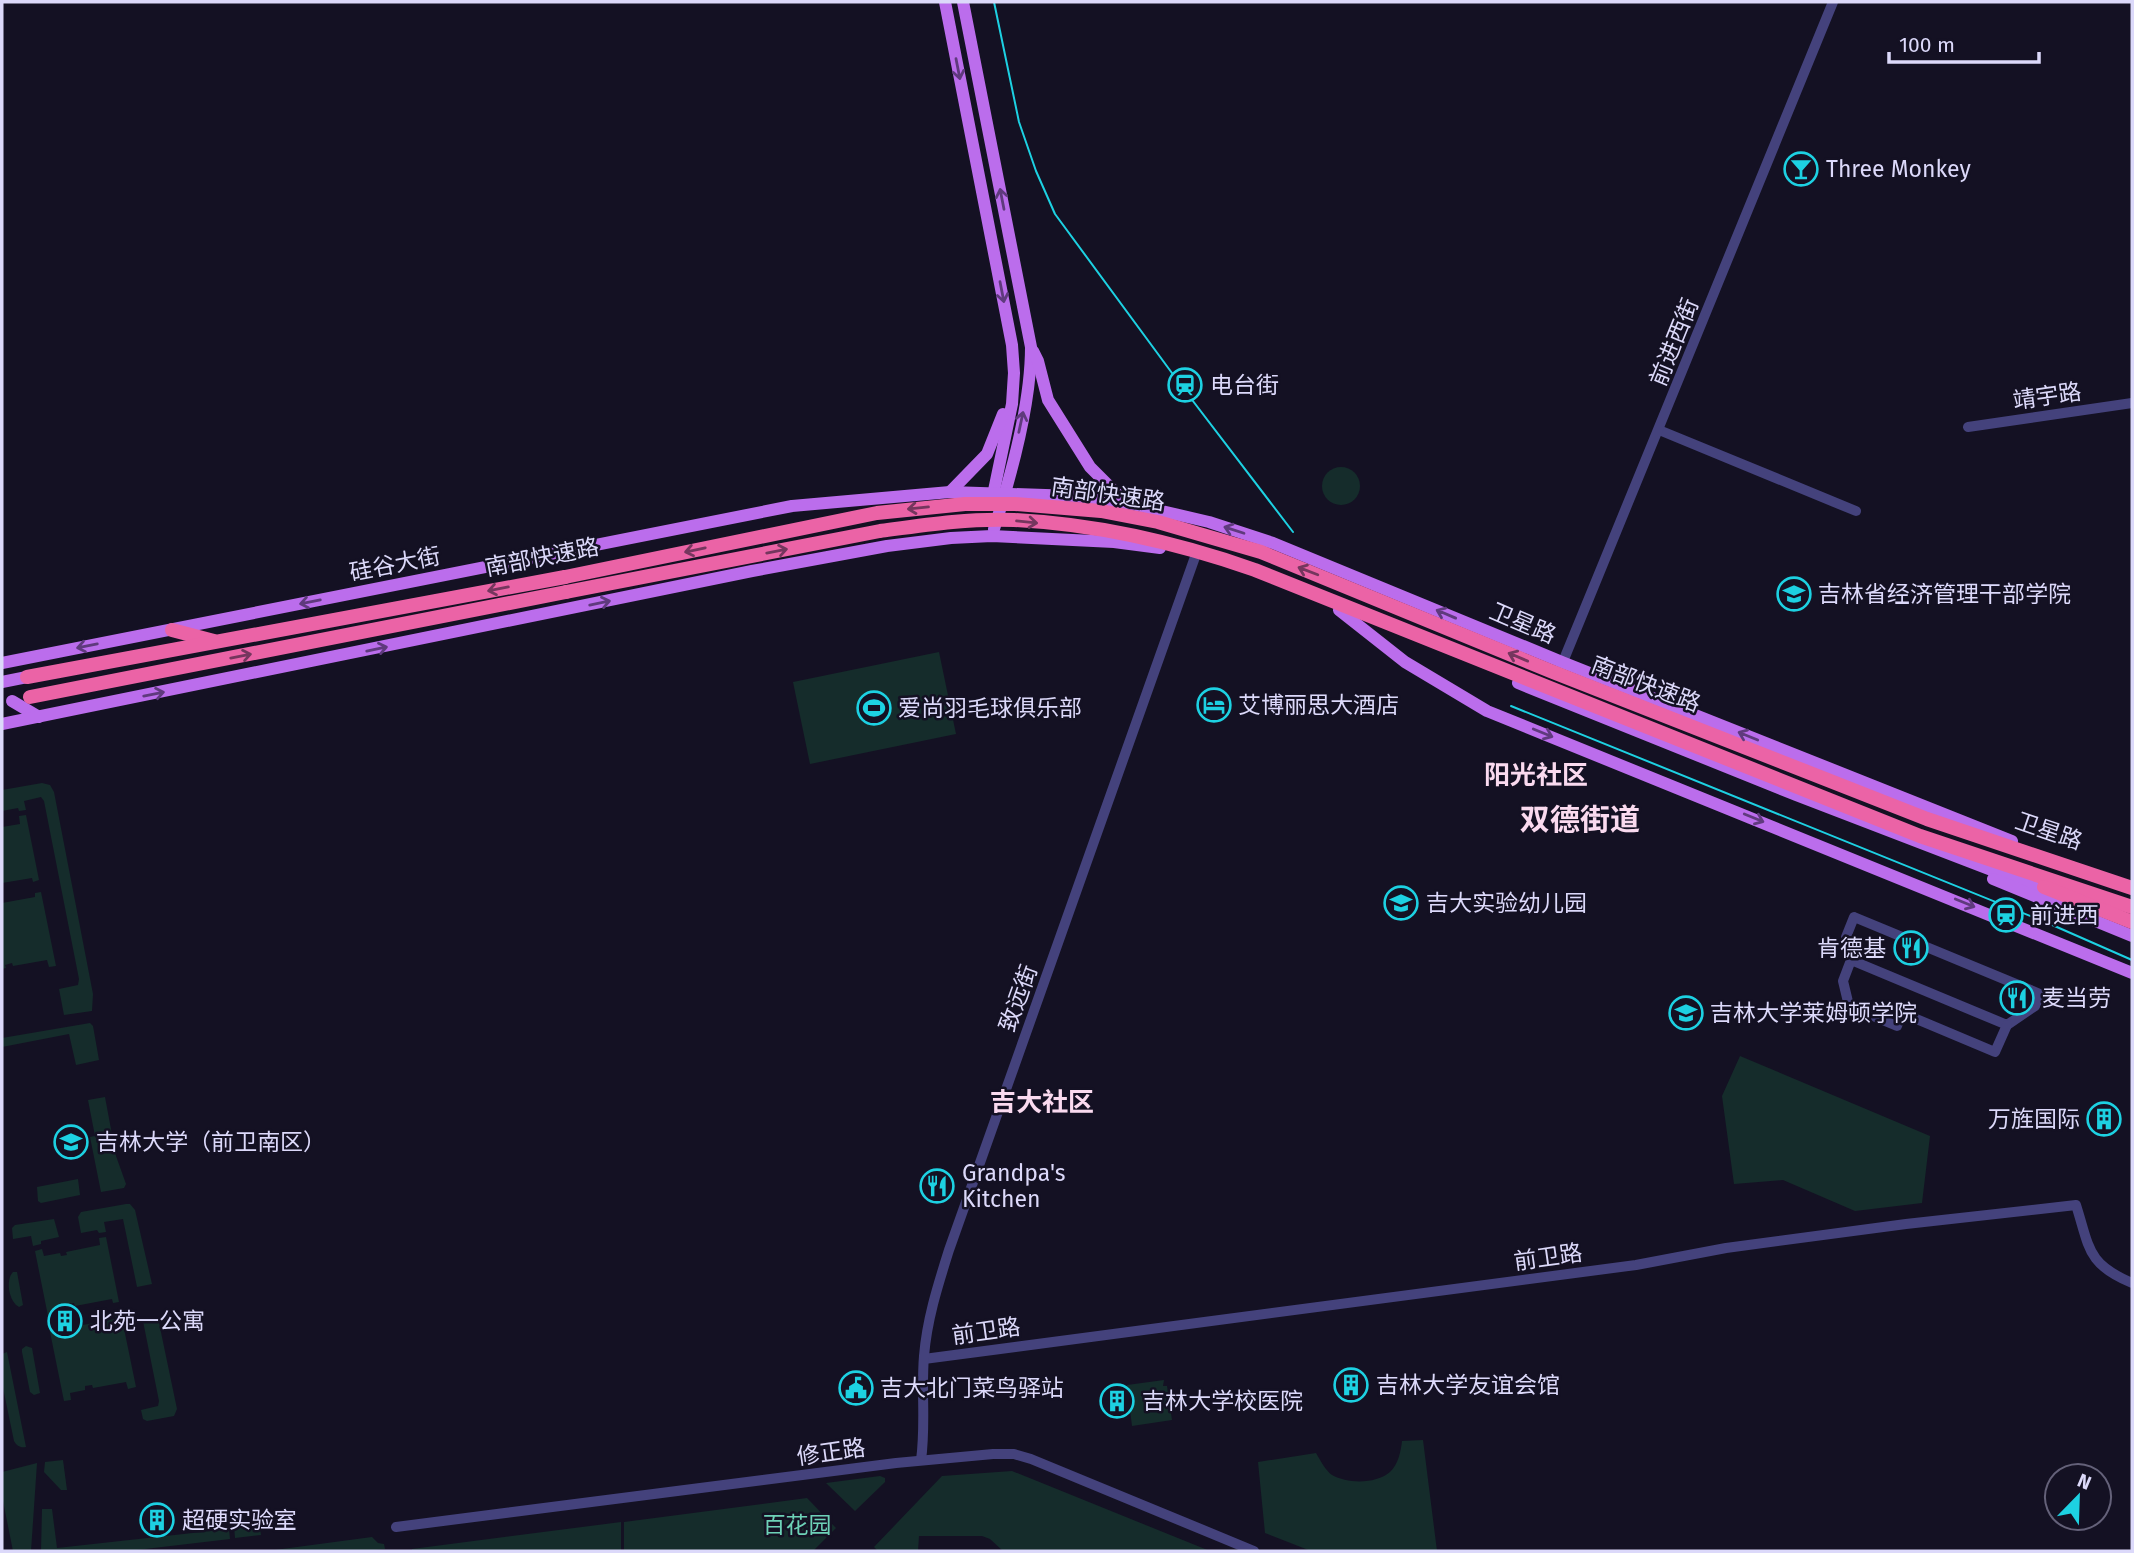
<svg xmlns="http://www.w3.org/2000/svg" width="2134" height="1553" font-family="'Fira Sans','Noto Sans SC',sans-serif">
	<rect width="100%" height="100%" fill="#141123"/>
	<!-- green -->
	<g fill="#152c2b">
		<circle cx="1341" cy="486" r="19"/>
		<polygon points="939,652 956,734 810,764 793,682"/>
		<polygon points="42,783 50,785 54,792 93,994 92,1011 64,1015 59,989 78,985 79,979 44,801 41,797 24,801 26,810 19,811 18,808 2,811 2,790"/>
		<polygon points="26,815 39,880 33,882 32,878 2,883 2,827 20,824 19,816"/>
		<polygon points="41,892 56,966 49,967 47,960 13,966 12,963 5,965 6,968 2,969 2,903 35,897 35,893"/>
		<polygon points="90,1023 93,1026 99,1060 76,1065 69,1034 2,1047 2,1038"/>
		<polygon points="1740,1056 1930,1136 1922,1203 1855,1211 1783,1180 1734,1184 1722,1096"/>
		<polygon points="105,1097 116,1156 126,1184 124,1188 101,1192 90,1137 95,1136 88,1100"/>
		<polygon points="78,1179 80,1195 41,1203 38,1201 37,1187"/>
		<polygon points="126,1204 130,1204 135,1210 152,1284 137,1287 123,1219 104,1222 106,1232 99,1233 97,1230 81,1233 78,1217 81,1212"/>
		<polygon points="54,1219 59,1237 41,1241 41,1244 33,1246 31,1236 13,1239 12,1228 15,1225"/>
		<polygon points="106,1237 119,1302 113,1303 112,1299 75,1306 74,1303 68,1304 68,1308 53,1311 53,1315 48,1316 35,1251 42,1249 44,1256 60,1253 61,1256 67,1255 66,1252 100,1245 99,1238"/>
		<path d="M 13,1272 L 17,1272 L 23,1305 L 19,1307 C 9,1302 5,1280 13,1272 Z"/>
		<polygon points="121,1314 136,1387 128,1389 126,1382 93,1388 92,1385 85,1386 85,1390 70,1393 71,1400 64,1401 49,1327 55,1326 56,1330 115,1319 115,1315"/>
		<polygon points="158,1318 177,1409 174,1416 147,1421 143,1419 141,1410 158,1406 159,1401 143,1321"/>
		<polygon points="26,1346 32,1348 40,1393 34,1395 30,1392 22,1352 22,1349"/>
		<path d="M 7,1352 L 26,1447 C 20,1448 17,1446 14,1441 L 2,1383 L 2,1354 Z"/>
		<polygon points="1164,1380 1163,1386 1167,1386 1172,1420 1132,1426 1127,1385"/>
		<path d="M 1423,1440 L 1437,1551 L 1311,1551 L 1265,1533 L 1258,1462 L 1316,1453 C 1320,1460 1326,1471 1332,1475 C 1348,1484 1376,1484 1390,1472 C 1398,1465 1401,1451 1402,1441 Z"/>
		<polygon points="63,1460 67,1490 61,1490 44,1472 45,1462"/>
		<polygon points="37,1463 31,1551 13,1551 2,1496 2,1472"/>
		<polygon points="1012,1471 1210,1551 1003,1551 990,1539 982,1536 919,1536 918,1551 878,1551 874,1547 942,1476"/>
		<polygon points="880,1476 885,1478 885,1482 855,1511 826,1483"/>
		<polygon points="807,1498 836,1528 813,1551 624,1551 624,1522"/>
		<polygon points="42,1509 52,1509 57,1548 229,1529 230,1539 128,1551 41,1551"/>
		<polygon points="621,1522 621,1551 412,1551 412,1549"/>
		<polygon points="259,1523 261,1535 235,1538 234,1526"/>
		<polygon points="372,1537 378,1543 384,1544 385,1549 364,1551 267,1551"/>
	</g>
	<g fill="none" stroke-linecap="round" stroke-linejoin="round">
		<!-- minor -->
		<g stroke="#44427c" stroke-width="10">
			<polyline points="1968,427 2132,403"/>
			<polyline points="1659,430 1856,511"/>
			<polyline points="1560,669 1833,2"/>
			<polygon points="1854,917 2040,994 2035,1006 2007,1025 1851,960 1846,937"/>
			<polyline points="1851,960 1843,981 1849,1006 1897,1026 1902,1013 1995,1052 2007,1025"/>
			<path d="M 924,1359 L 1636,1265 L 1726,1248 L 1906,1224 L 2076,1205 C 2090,1249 2087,1264 2132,1283"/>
			<path d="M 921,1460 C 926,1425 921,1391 924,1356 C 927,1319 938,1285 949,1250 L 1195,557"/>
			<polyline points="396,1527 896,1463 993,1454 1014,1454 1031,1459 1254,1551"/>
		</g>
		<!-- major -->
		<g stroke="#bb6dec" stroke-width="12">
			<polyline points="945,2 1012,345 1014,373 1012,404 992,500"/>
			<path d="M 963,2 L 1031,347 C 1031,403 1011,476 994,529"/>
			<polyline points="1033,351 1038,361 1048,400 1090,467 1126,503"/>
			<polyline points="950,492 987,454 1003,414"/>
			<polyline points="1339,610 1405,662 1487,711 2132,973"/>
			<polyline points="2,663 792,506 950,492 1075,496 1127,503 1209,522 1273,543 1562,662 2012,841"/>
			<polyline points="2,682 27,677"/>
			<polyline points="1518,683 1796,795 1999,873 2052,890"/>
			<polyline points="12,701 39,717"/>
			<polyline points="2,724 752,571 887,546 951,538 992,536 1114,542 1160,548"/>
			<polyline points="1993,879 2132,936"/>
		</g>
		<!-- highway -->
		<g stroke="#eb63a6" stroke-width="14">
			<polyline points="172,630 214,641"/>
			<polyline points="27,677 565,577"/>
			<polyline points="30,697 566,592"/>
		</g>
		<!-- tram -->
		<g stroke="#1dd1e2" stroke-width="2">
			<polyline points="994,2 1019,122 1036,171 1055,214 1183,388 1293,532"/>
			<polyline points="1511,706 2050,924 2132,960"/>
		</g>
		<!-- highway-bridge -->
		<g stroke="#eb63a6" stroke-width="14">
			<polyline points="565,577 877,513 965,504 1015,504 1101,511 1158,522 1261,552 1553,672 1927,819 2132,888"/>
			<path d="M 566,592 L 880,531 C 924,525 969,518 1014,520 C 1096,524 1178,543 1255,570 L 1920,836 L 2132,907"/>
			<polyline points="2044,887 2132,922"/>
		</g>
	</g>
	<!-- one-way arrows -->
	<defs><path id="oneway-shaft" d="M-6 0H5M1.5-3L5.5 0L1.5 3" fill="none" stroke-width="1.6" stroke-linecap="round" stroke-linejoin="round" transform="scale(1.75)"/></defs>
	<g stroke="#5f3a7d">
		<use href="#oneway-shaft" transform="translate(958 69) rotate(79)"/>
		<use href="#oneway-shaft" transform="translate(1002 199) rotate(-101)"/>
		<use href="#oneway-shaft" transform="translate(1002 292) rotate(79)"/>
		<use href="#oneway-shaft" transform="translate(1021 422) rotate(-78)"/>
		<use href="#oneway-shaft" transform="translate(1234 530) rotate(-162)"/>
		<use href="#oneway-shaft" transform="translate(310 602) rotate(169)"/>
		<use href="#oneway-shaft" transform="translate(600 603) rotate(-12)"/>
		<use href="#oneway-shaft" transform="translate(1446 614) rotate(-157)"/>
		<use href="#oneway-shaft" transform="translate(87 646) rotate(169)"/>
		<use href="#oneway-shaft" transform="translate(377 649) rotate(-12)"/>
		<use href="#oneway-shaft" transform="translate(154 694) rotate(-11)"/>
		<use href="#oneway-shaft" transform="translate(1543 733) rotate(22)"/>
		<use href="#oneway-shaft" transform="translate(1748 736) rotate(-158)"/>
		<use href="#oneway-shaft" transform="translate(1754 818) rotate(22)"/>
		<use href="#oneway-shaft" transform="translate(1965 903) rotate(22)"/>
	</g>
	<g stroke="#75365e">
		<use href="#oneway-shaft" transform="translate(918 508) rotate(174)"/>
		<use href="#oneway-shaft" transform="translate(1027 522) rotate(6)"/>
		<use href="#oneway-shaft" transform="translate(695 550) rotate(168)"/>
		<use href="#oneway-shaft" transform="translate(777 551) rotate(-11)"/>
		<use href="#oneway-shaft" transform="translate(1308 571) rotate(-159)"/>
		<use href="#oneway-shaft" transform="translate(498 589) rotate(169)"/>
		<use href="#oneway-shaft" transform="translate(241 656) rotate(-11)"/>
		<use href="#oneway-shaft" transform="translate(1518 657) rotate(-157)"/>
	</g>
	<!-- icons -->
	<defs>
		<symbol id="bar-ring" viewBox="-11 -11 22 22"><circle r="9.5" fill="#141123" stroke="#1dd1e2" stroke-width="1.5"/><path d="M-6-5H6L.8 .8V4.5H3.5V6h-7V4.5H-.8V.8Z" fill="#1dd1e2"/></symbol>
		<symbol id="station-ring" viewBox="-11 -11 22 22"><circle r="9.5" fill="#141123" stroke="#1dd1e2" stroke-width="1.5"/><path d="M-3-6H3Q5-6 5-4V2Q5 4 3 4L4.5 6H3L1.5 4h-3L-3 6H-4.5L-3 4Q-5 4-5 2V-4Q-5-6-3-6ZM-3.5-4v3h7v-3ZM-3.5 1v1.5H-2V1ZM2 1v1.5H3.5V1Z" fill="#1dd1e2"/></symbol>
		<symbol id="university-ring" viewBox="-11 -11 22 22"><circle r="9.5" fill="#141123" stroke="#1dd1e2" stroke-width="1.5"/><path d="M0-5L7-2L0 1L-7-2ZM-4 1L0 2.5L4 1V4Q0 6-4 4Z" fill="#1dd1e2"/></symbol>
		<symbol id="hotel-ring" viewBox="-11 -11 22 22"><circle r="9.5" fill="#141123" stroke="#1dd1e2" stroke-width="1.5"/><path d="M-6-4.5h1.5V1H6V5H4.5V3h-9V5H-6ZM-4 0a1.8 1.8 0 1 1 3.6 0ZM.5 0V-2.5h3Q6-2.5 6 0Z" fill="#1dd1e2"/></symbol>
		<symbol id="stadium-ring" viewBox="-11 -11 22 22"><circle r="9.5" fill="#141123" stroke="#1dd1e2" stroke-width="1.5"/><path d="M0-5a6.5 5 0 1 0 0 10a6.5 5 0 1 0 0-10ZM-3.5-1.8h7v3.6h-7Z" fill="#1dd1e2"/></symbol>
		<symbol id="school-ring" viewBox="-11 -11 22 22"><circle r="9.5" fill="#141123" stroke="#1dd1e2" stroke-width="1.5"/><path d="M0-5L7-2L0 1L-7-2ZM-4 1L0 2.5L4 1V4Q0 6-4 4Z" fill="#1dd1e2"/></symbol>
		<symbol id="restaurant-ring" viewBox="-11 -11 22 22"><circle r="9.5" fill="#141123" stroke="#1dd1e2" stroke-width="1.5"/><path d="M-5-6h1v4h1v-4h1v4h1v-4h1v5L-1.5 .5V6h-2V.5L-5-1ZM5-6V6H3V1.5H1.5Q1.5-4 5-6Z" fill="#1dd1e2"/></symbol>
		<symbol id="building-ring" viewBox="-11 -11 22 22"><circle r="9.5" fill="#141123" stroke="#1dd1e2" stroke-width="1.5"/><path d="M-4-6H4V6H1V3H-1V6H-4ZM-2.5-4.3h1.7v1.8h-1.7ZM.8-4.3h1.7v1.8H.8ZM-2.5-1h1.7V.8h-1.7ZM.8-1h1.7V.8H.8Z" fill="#1dd1e2"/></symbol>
		<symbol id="civic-ring" viewBox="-11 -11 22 22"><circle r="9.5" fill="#141123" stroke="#1dd1e2" stroke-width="1.5"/><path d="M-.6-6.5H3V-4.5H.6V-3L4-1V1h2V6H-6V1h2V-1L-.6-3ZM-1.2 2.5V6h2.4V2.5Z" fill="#1dd1e2"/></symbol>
	</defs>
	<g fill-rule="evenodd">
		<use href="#bar-ring" x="1782" y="150" width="38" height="38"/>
		<use href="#station-ring" x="1166" y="366" width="38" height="38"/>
		<use href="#university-ring" x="1775" y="575" width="38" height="38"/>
		<use href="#hotel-ring" x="1195" y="686" width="38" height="38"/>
		<use href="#stadium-ring" x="855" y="689" width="38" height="38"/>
		<use href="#school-ring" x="1382" y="884" width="38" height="38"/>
		<use href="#station-ring" x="1987" y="896" width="38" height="38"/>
		<use href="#restaurant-ring" x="1892" y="929" width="38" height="38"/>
		<use href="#restaurant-ring" x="1998" y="979" width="38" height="38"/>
		<use href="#university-ring" x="1667" y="994" width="38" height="38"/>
		<use href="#building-ring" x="2085" y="1100" width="38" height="38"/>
		<use href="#university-ring" x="52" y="1123" width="38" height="38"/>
		<use href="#restaurant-ring" x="918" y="1167" width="38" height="38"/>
		<use href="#building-ring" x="46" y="1302" width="38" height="38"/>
		<use href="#building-ring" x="1332" y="1366" width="38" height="38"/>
		<use href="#civic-ring" x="837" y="1369" width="38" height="38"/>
		<use href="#building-ring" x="1098" y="1382" width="38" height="38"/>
		<use href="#building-ring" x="138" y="1501" width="38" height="38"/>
	</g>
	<g text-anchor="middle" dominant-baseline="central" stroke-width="5" stroke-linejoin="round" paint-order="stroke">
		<!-- poi labels -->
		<g font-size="23" fill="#dcd9fa" stroke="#141123" text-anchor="start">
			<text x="1826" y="169">Three Monkey</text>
			<text x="1210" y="385">电台街</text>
			<text x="1818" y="594">吉林省经济管理干部学院</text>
			<text x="1238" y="705">艾博丽思大酒店</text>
			<text x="898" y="708">爱尚羽毛球俱乐部</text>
			<text x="1426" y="903">吉大实验幼儿园</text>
			<text x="2030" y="915">前进西</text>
			<text x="1886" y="948" text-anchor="end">肯德基</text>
			<text x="2042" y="998">麦当劳</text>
			<text x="1710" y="1013">吉林大学莱姆顿学院</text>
			<text x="2080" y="1119" text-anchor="end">万旌国际</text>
			<text x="96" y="1142">吉林大学（前卫南区）</text>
			<text x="962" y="1173">Grandpa's<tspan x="962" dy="26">Kitchen</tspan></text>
			<text x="90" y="1321">北苑一公寓</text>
			<text x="1376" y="1385">吉林大学友谊会馆</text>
			<text x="880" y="1388">吉大北门菜鸟驿站</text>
			<text x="1142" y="1401">吉林大学校医院</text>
			<text x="182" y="1520">超硬实验室</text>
		</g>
		<!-- street labels -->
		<g font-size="23" fill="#dcd9fa" stroke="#141123">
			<text transform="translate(1674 342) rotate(-68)">前进西街</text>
			<text transform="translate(2047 396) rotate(-8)">靖宇路</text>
			<text transform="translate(1108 494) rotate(8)">南部快速路</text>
			<text transform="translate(542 557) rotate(-11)">南部快速路</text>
			<text transform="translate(395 564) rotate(-11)">硅谷大街</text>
			<text transform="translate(1523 623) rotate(23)">卫星路</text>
			<text transform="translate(1646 684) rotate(21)">南部快速路</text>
			<text transform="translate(2049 831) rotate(19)">卫星路</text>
			<text transform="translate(1018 998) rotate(-70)">致远街</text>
			<text transform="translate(1548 1257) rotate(-8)">前卫路</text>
			<text transform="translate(986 1331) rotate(-8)">前卫路</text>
			<text transform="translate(831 1452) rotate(-8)">修正路</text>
		</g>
		<!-- park labels -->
		<g font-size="23" fill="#6dd1b7" stroke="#141123">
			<text x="797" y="1525">百花园</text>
		</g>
		<!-- quarter labels -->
		<g font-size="26" font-weight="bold" fill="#fadaef" stroke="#141123">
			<text x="1536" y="775">阳光社区</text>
			<text x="1042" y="1102">吉大社区</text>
		</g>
		<!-- district labels -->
		<g font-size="30" font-weight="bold" fill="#fadaef" stroke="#141123">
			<text x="1580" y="820">双德街道</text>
		</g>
	</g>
	<!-- border -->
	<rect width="2134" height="1553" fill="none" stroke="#dcd9fa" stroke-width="7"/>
	<!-- north arrow -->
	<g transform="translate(2078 1497) rotate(23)"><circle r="33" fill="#141123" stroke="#646179" stroke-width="2"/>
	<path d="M0-5L12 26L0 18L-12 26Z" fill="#1dd1e2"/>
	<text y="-10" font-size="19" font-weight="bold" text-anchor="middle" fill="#dcd9fa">N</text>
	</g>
	<!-- scale -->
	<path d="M1889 52v10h150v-10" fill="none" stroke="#dcd9fa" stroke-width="3.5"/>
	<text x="1899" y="52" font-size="21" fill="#dcd9fa" stroke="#141123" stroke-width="5" paint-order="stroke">100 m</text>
</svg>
